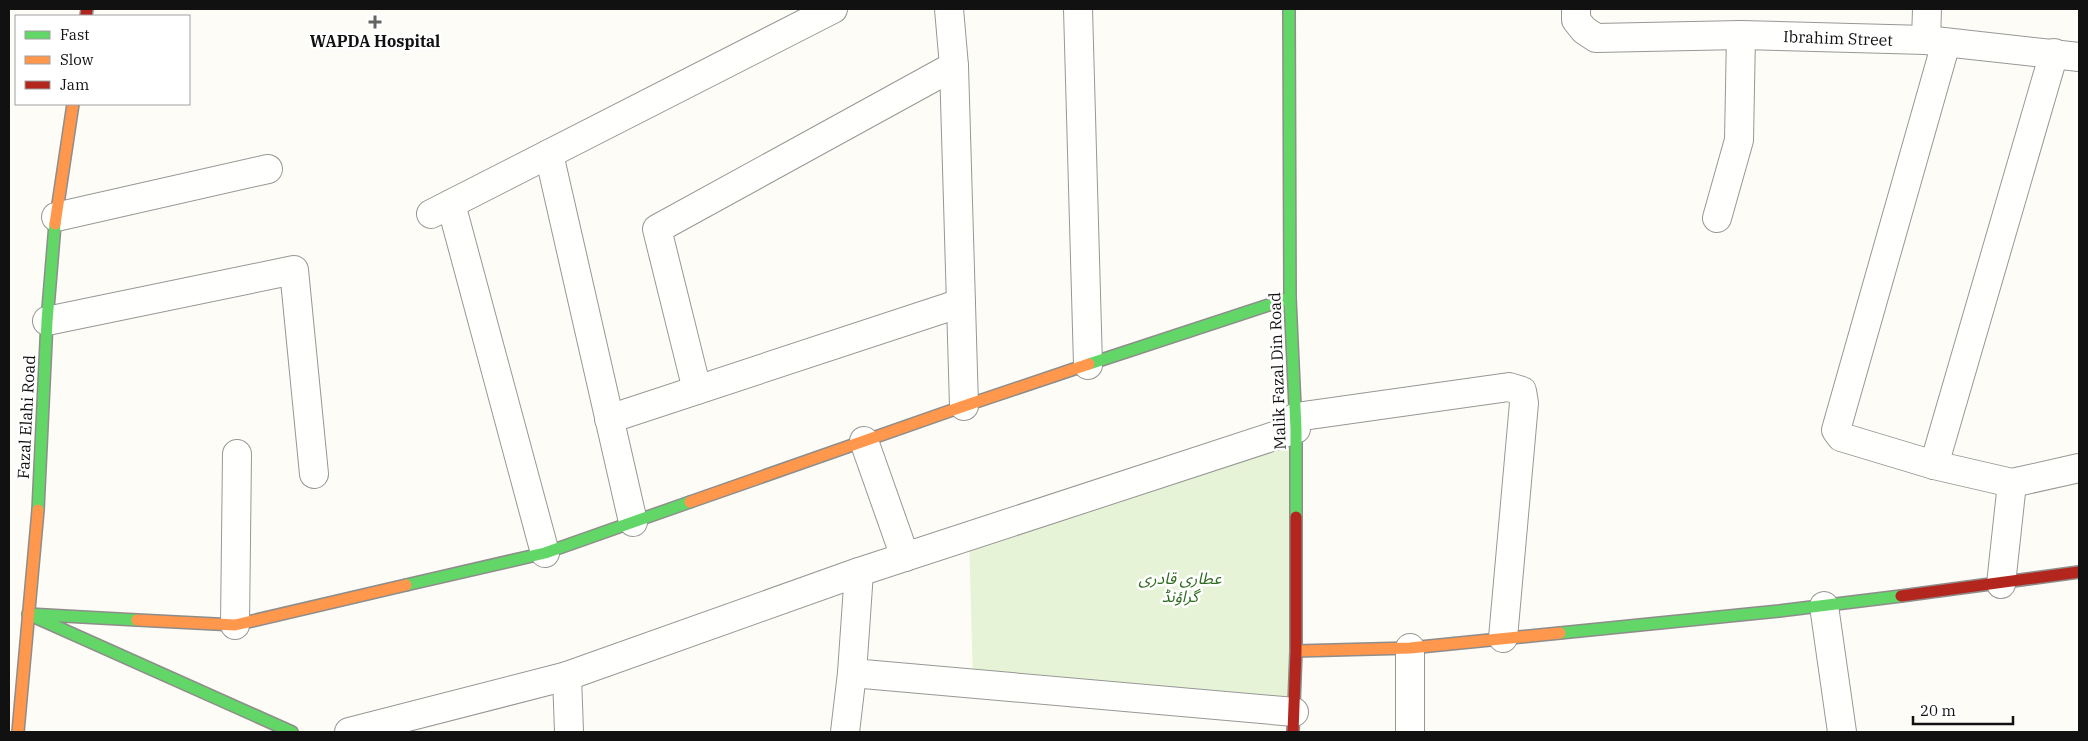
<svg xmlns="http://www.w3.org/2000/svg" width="2088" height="741" font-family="'IBM Plex Serif','Noto Sans Arabic',serif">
	<rect width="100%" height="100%" fill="#fdfcf7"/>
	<!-- green -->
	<polygon fill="#e7f3d7" points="1296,429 1294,712 973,683 969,536"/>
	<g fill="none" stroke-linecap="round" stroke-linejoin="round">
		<defs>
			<g id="street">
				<polyline points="949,9 954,66 964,406"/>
				<polyline points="1078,9 1088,365"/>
				<polyline points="1576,9 1576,20 1584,30 1596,38 1741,35 1926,40 2079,57"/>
				<polyline points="1926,40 1927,9"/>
				<polyline points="1946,43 1836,430 1841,437 1934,465 2012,483 2079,468"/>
				<polyline points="549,154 633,522"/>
				<polyline points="451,204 545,553"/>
				<polyline points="431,214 833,9"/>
				<polyline points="56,217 268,169"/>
				<polyline points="1717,218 1739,140 1741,35"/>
				<polyline points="47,321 294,270 314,474"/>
				<polyline points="697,390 657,229 954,66"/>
				<polyline points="1296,417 1509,387 1522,391 1524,403 1503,638"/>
				<polyline points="609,419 961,303"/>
				<polyline points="864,441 905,557"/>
				<polyline points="1934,465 2054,53"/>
				<polyline points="859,572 1296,429"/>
				<polyline points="2001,584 2012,483"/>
				<polyline points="1824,606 1842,732"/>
				<polyline points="235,625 237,454"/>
				<polyline points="567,676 569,732"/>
				<polyline points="349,732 567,676 859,572 852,673 1294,712"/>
				<polyline points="845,732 852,673"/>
				<polyline points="1410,732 1410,648"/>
			</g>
			<g id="fast">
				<polyline points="1289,9 1290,298 1296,429 1296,517"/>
				<polyline points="1089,364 1290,298"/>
				<polyline points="38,510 47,321 55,224"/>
				<polyline points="406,585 545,553 690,502"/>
				<polyline points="137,620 28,614 292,732"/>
				<polyline points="1560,633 1779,611 1901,596"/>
			</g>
			<g id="slow">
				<polyline points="55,224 73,104"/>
				<polyline points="690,502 964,406 1089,364"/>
				<polyline points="137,620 235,625 406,585"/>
				<polyline points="1296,651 1410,648 1560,633"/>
				<polyline points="18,732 38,510"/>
			</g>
			<g id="jam">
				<polyline points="86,16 87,9"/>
				<polyline points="1901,596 2079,572"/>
				<polyline points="1293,732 1296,651 1296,517"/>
			</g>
		</defs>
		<!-- street casing -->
		<use href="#street" stroke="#979795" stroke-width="30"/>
		<!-- fast casing -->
		<use href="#fast" stroke="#8e8d8b" stroke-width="14"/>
		<!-- slow casing -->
		<use href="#slow" stroke="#8e8d8b" stroke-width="14"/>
		<!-- jam casing -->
		<use href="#jam" stroke="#8e8d8b" stroke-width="14"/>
		<!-- street -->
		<use href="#street" stroke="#fffffe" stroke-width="28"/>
		<!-- fast -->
		<use href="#fast" stroke="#63d668" stroke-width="11"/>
		<!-- slow -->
		<use href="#slow" stroke="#ff974d" stroke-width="11"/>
		<!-- jam -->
		<use href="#jam" stroke="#b3261e" stroke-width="11"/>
	</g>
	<!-- markers -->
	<path fill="#646362" stroke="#fff" stroke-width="2" d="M372.5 14.5h5v5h5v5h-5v5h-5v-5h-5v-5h5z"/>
	<g text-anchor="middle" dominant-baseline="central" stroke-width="5" stroke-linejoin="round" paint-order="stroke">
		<!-- street labels -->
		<g font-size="16" fill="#111" stroke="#fff">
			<text transform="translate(1838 38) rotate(2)">Ibrahim Street</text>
			<text transform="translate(1277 371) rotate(-92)">Malik Fazal Din Road</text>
			<text transform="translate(26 417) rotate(-87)">Fazal Elahi Road</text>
		</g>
		<!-- poi labels -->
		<g font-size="16" font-weight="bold" fill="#111" stroke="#fff">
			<text x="375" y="41">WAPDA Hospital</text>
		</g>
		<!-- park labels -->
		<g font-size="16" font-style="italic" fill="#2f6b1f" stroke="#fff">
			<text x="1180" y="578">عطاری قادری<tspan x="1180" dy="18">گراؤنڈ</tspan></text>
		</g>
	</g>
	<!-- border -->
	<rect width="2088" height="741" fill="none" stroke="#111111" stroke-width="20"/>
	<!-- legend -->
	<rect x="15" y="15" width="175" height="90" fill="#ffffff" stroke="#a0a0a0"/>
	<rect x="25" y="31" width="25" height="8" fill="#63d668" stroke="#a0a0a0"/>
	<text x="60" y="40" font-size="15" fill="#111111">Fast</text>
	<rect x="25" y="56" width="25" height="8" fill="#ff974d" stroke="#a0a0a0"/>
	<text x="60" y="65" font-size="15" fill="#111111">Slow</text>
	<rect x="25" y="81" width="25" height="8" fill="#b3261e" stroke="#a0a0a0"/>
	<text x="60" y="90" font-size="15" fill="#111111">Jam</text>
	<!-- scale -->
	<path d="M1913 716v8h100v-8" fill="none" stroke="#111111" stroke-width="2.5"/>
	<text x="1920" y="716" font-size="15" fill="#111111" stroke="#ffffff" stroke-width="4" paint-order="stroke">20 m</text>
</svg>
